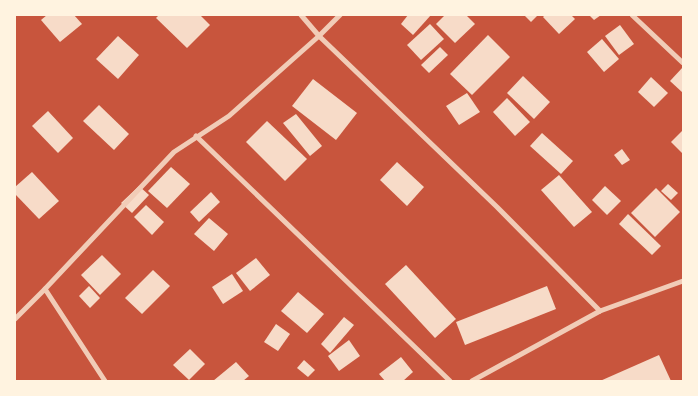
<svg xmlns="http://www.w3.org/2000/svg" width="698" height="396" font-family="'PT Sans',sans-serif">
	<rect width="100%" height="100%" fill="#c8553d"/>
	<!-- building -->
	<g fill="#f7dbc8">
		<polygon points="47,15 74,15 82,24 60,42 41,20"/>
		<polygon points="159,15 200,15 210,25 187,48 156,18"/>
		<polygon points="408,15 431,15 413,35 401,24"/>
		<polygon points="445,15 466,15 475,24 455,43 436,24"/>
		<polygon points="524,15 538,15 531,22"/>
		<polygon points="545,15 571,15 575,19 559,34 543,17"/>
		<polygon points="589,15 601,15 594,20"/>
		<polygon points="430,24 444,39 421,60 407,45"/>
		<polygon points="620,25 634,44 619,55 605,36"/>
		<polygon points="488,35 510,57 472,95 450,74"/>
		<polygon points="118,36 139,55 118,79 96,59"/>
		<polygon points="602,39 619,59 604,72 587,52"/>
		<polygon points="440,47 448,55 429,73 421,65"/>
		<polygon points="683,67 683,93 670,81"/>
		<polygon points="523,76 550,102 534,119 507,93"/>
		<polygon points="651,77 668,93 654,107 638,92"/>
		<polygon points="313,79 357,113 336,140 292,106"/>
		<polygon points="467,93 480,112 459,125 446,106"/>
		<polygon points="507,98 530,122 515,136 493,112"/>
		<polygon points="99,105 129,134 114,150 83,121"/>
		<polygon points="48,111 73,138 58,153 32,126"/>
		<polygon points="296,114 322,146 310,156 283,123"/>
		<polygon points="267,121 307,159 285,181 246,142"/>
		<polygon points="683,130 683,154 671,142"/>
		<polygon points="542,133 573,161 561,174 530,146"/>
		<polygon points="622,149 630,160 622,165 614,155"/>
		<polygon points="397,162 424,187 407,206 380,180"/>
		<polygon points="171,167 190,184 167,208 148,191"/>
		<polygon points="32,172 59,201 39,219 15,194 15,187"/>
		<polygon points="559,175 592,212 574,227 541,190"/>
		<polygon points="668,184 678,193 671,200 661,191"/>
		<polygon points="139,186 149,195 132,213 121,203"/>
		<polygon points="605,186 621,201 607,215 592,200"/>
		<polygon points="656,188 680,212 655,237 631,213"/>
		<polygon points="211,192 220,202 199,222 190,212"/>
		<polygon points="146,205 164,222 152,235 134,217"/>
		<polygon points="628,214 661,246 652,255 619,224"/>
		<polygon points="209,218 228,234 214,251 194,234"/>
		<polygon points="102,255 121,274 100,295 81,275"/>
		<polygon points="256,258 270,275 250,291 236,273"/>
		<polygon points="406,265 456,319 435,338 385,284"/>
		<polygon points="153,270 170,286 142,314 125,298"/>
		<polygon points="232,274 243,291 223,304 212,287"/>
		<polygon points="89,286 100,298 90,308 79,296"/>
		<polygon points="547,286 556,309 465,345 456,322"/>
		<polygon points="298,292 324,314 307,333 281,311"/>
		<polygon points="344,317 354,325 330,353 321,344"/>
		<polygon points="276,324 290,334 278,351 264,342"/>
		<polygon points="349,340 360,356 339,371 328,356"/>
		<polygon points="190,349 205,364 189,380 173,365"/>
		<polygon points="659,355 671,381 600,381"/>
		<polygon points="401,357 413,372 403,381 385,381 379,374"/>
		<polygon points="304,360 315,370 308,377 297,368"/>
		<polygon points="236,362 249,376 243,381 213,381"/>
	</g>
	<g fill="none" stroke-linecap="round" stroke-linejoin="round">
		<!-- minor -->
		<g stroke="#f1ccb7" stroke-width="5">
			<polyline points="340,15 319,36 497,207 600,311"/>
			<polyline points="632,15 683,63"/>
			<polyline points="196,136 450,381"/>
			<polyline points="45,289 174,152 229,116 319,36 301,15"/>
			<polyline points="15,319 45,289 105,381"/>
			<polyline points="472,381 600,311 683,281"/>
		</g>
	</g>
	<!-- border -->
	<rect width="698" height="396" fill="none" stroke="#fff3e0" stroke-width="32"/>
</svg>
